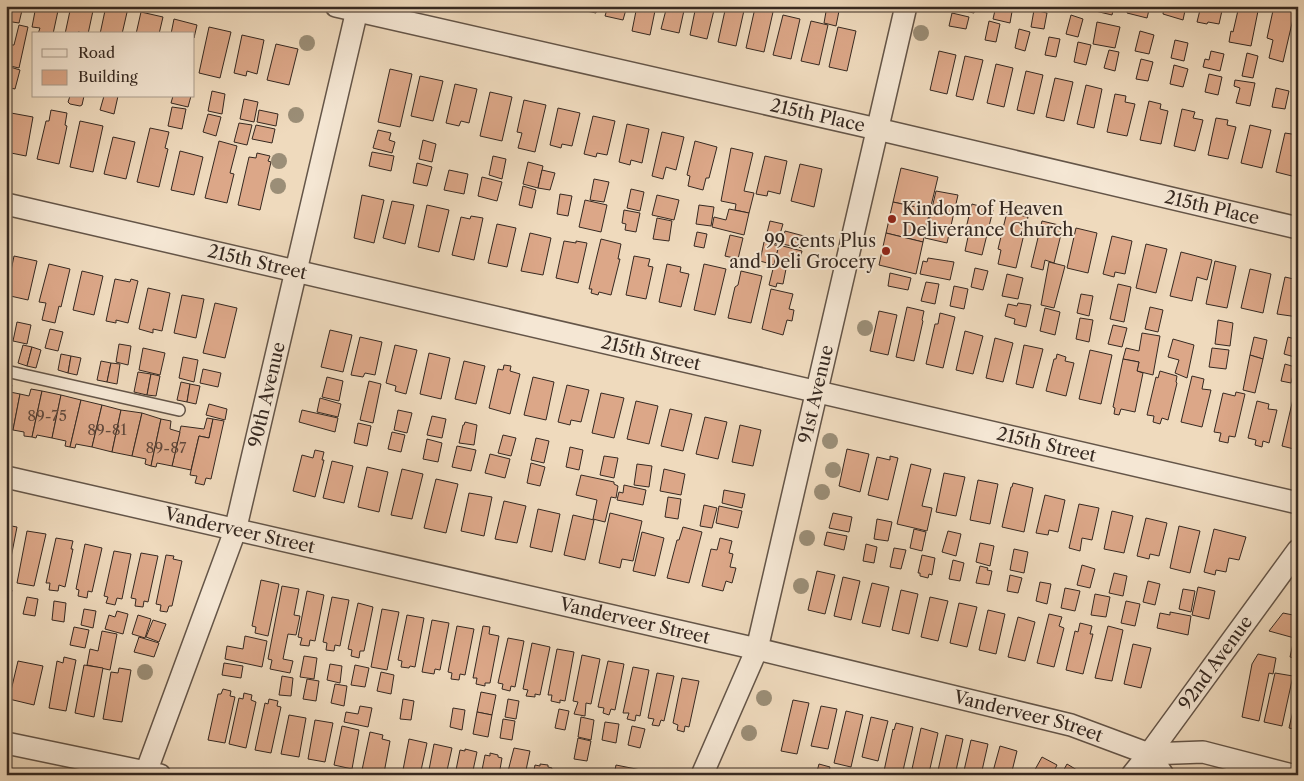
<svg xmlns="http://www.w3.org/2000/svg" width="1304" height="781" font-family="'Libre Caslon Text',serif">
	<rect width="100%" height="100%" fill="#efdabd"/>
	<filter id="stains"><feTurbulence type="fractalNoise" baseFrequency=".004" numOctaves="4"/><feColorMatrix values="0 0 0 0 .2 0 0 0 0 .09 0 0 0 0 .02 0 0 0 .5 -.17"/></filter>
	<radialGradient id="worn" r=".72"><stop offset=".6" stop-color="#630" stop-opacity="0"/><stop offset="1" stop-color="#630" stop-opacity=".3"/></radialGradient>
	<!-- building -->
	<g fill="#dca788" stroke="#362921">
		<polygon points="6,6 23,6 19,23 6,21"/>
		<polygon points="36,6 59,6 53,34 38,34 40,28 32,27"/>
		<polygon points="71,6 94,6 88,34 78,32 77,34 65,34"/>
		<polygon points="106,6 128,8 122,34 100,34"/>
		<polygon points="578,6 597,6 596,13 577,9"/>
		<polygon points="608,6 627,6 623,20 605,16"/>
		<polygon points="637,6 656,6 650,35 632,31"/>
		<polygon points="667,6 685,6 679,33 661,29"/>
		<polygon points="696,6 715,6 707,39 690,35"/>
		<polygon points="726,6 745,6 736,46 718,42"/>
		<polygon points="827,6 840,6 836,26 824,23"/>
		<polygon points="955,6 975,6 974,13 955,9"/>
		<polygon points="996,6 1013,6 1010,23 993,19"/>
		<polygon points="1092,6 1114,6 1112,15 1091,10"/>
		<polygon points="1128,6 1150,6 1147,18 1127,13"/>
		<polygon points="1164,6 1186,6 1183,20 1163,14"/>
		<polygon points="1201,6 1223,6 1219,24 1208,22 1207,24 1197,22"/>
		<polygon points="1239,6 1259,6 1251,46 1229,42 1231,31 1233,32"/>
		<polygon points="1274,6 1296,6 1283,62 1269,58 1273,40 1267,38"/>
		<polygon points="755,8 773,12 764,52 746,48"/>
		<polygon points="1034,10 1047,13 1044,29 1031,27"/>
		<polygon points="141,12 163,17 159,34 136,34"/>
		<polygon points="952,13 969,17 966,29 949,26"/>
		<polygon points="783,15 800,19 791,59 773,55"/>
		<polygon points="1071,15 1083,19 1078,37 1066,34"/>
		<polygon points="174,19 197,25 194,38 194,34 171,34"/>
		<polygon points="811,21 828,25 819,65 801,61"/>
		<polygon points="989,21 1000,24 996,42 985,40"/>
		<polygon points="1097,22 1120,27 1115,48 1093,44"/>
		<polygon points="19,25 28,27 19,68 6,65 11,45 14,45"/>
		<polygon points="209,27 231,32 220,78 199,73"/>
		<polygon points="838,27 856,31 847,71 829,67"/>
		<polygon points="1019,29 1030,32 1025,51 1015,48"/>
		<polygon points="1140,31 1154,35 1149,54 1135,51"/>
		<polygon points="242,35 264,40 257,74 247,71 246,76 234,73"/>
		<polygon points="1049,37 1060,39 1056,57 1045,55"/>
		<polygon points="1175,40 1188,43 1184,61 1171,58"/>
		<polygon points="1078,42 1091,45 1086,65 1074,62"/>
		<polygon points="276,44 298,49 289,85 267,80"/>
		<polygon points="1109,50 1119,52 1115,71 1104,68"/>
		<polygon points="939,51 956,55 947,94 930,90"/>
		<polygon points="1211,51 1224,54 1220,71 1203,67 1205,59 1209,60"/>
		<polygon points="1247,53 1258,56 1253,78 1242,76"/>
		<polygon points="965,56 983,60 973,100 956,96"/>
		<polygon points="1141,59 1153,62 1148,81 1136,79"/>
		<polygon points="996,64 1013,68 1004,107 987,103"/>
		<polygon points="1174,65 1188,69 1183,87 1170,84"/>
		<polygon points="7,66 20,70 15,89 6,87"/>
		<polygon points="390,69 412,74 400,127 378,122"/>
		<polygon points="1026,71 1043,75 1034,114 1017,110"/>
		<polygon points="1209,74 1222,77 1218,95 1205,92"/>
		<polygon points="420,76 443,81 433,121 411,116"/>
		<polygon points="1055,78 1073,82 1064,121 1046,117"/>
		<polygon points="1235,80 1255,83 1250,106 1236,103 1240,88 1234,86"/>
		<polygon points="455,84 477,89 469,123 461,121 459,126 446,123"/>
		<polygon points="1086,85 1102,89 1094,128 1077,124"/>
		<polygon points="1276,88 1289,91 1285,109 1272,107"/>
		<polygon points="212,91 225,94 222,114 208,111"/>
		<polygon points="490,92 512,97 502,141 480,136"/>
		<polygon points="1115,94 1126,96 1125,102 1135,104 1127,136 1107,132"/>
		<polygon points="70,96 84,96 82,105 80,106 70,104 68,102"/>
		<polygon points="104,96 118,96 114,114 100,110"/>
		<polygon points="173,96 191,96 188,107 171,103"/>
		<polygon points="244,99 258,102 254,122 240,119"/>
		<polygon points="524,100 546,105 535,152 518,148 522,133 517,132"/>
		<polygon points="1149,101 1161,104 1160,109 1168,111 1161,144 1140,140"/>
		<polygon points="172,107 186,109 182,129 168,126"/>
		<polygon points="558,108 580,113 572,146 562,144 561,148 550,145"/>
		<polygon points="1182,109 1195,112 1193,118 1203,120 1195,151 1174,146"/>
		<polygon points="51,110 67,113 65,125 67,126 59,164 37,159 46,121 49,121"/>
		<polygon points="259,110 278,114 276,126 257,122"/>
		<polygon points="11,113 33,117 26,156 6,152 6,138"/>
		<polygon points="208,114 221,117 216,136 203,132"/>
		<polygon points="593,116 615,121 607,155 597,153 596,157 584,154"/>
		<polygon points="1216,118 1228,120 1227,125 1236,127 1228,159 1208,155"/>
		<polygon points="80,121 103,126 93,172 70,167"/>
		<polygon points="239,123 252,125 247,145 234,142"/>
		<polygon points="627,124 649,129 642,163 631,160 630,165 619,162"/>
		<polygon points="256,125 275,129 272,143 252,139"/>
		<polygon points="1250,125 1271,130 1262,168 1241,163"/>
		<polygon points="150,128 169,132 165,148 168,149 159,187 137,182"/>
		<polygon points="378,130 391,133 389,140 395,142 392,153 373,148"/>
		<polygon points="662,132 684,137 676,170 666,167 663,179 652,176"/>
		<polygon points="1285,133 1298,135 1296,177 1276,172"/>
		<polygon points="113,137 135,142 126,179 104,174"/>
		<polygon points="423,140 436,144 432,162 419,159"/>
		<polygon points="219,141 237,146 230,173 234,174 227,203 205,198"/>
		<polygon points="695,141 717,147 709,178 706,178 703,190 688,186 690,176 687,175"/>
		<polygon points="731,148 753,153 744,191 754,193 749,213 735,210 736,204 721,201"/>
		<polygon points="180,151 203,157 194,195 171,190"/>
		<polygon points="372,152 394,156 391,171 369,166"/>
		<polygon points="257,153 270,156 268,161 271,162 260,210 238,205 249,157 256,158"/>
		<polygon points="493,156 506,159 502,179 489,175"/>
		<polygon points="765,156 787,161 780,194 768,191 767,196 756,194"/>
		<polygon points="528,162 543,166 538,188 523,184"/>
		<polygon points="417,163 432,167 427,186 413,183"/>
		<polygon points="800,164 822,169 814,207 791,201"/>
		<polygon points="901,168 938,177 930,210 893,202"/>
		<polygon points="449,170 468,174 464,194 444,190"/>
		<polygon points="542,170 555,173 550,190 538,188"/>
		<polygon points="482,177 502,182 497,201 478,196"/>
		<polygon points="594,179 609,182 604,202 590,200"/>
		<polygon points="523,186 536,190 532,208 519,205"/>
		<polygon points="631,189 644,192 640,211 627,208"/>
		<polygon points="936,191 958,195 947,243 925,238"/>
		<polygon points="560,194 572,196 568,216 557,214"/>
		<polygon points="362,195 384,200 374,243 354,238"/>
		<polygon points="657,195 679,200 674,220 652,215"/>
		<polygon points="585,200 607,205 601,232 579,227"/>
		<polygon points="392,201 414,205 405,244 383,238"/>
		<polygon points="893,202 930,210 923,242 886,233"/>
		<polygon points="972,204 993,210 982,255 965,251 968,237 964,236"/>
		<polygon points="427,205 449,210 439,252 418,247"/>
		<polygon points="699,205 714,207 711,226 696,224"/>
		<polygon points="729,209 749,213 744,235 712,227 714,217 726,220"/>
		<polygon points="624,210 640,213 636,232 625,230 626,224 622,223"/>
		<polygon points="1007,212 1028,217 1016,268 998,264 1001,250 998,249"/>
		<polygon points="471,216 483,218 474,260 452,255 461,217 470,219"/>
		<polygon points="657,218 672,221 669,241 653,239"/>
		<polygon points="770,221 783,224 777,244 765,241"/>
		<polygon points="1042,221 1063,226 1054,263 1045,260 1043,270 1031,267"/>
		<polygon points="497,224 516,228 507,267 488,263"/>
		<polygon points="1076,228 1097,233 1088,273 1067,268"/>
		<polygon points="785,231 804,236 802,248 782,244"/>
		<polygon points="697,232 707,234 704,248 694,246"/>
		<polygon points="530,233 551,238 543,275 521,271"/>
		<polygon points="886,233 923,242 916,274 879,265"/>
		<polygon points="730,235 743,238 738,259 725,256"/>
		<polygon points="1112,236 1132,241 1125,274 1115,272 1114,277 1103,274"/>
		<polygon points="601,239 621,244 618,259 620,259 611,295 599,292 598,295 591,293 592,289 589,289"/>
		<polygon points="564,241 576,243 576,241 587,243 578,283 556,278"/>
		<polygon points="764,242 779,246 774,265 760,261"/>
		<polygon points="1146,244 1167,249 1156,293 1136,288"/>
		<polygon points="779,245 802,251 798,267 783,263 782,268 786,269 783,284 777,283 776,287 769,285"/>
		<polygon points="1181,252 1212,260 1207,280 1197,277 1192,301 1170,296"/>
		<polygon points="14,256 37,261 28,300 6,295"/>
		<polygon points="634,256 650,259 648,266 653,267 646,299 626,295"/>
		<polygon points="928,258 954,262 950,280 920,274 923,261 927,262"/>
		<polygon points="1215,261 1236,266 1227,308 1206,304"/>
		<polygon points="1049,262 1065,266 1054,308 1041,305"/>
		<polygon points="49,264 70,269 61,307 59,306 55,323 42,320 46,303 39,302"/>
		<polygon points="667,264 681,267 680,272 689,274 681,307 659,302"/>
		<polygon points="704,264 726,269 715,315 694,310"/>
		<polygon points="975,268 988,271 983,290 971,287"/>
		<polygon points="1250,269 1271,274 1263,313 1241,308"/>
		<polygon points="82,271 103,276 94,315 73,310"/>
		<polygon points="741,271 762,276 751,323 728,318 735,287 738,285"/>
		<polygon points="890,273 911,278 908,290 888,286"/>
		<polygon points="1007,274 1023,278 1018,299 1002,296"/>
		<polygon points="1285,277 1298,280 1298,317 1277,314"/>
		<polygon points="115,279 130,282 131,279 138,281 128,323 116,320 116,323 106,321"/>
		<polygon points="926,282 939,284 935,304 921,301"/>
		<polygon points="1118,284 1131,287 1124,322 1110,319"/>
		<polygon points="954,286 968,289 964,309 950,306"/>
		<polygon points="148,288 170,293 162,331 153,329 153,333 139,329"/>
		<polygon points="771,289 793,294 789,309 794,310 792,321 787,320 783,335 762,329"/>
		<polygon points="1081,294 1093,296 1089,316 1077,313"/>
		<polygon points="182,295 204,299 196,338 174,333"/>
		<polygon points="215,303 237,308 225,358 203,353"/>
		<polygon points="1018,303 1031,305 1026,327 1014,324 1015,319 1005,316 1008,304 1017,306"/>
		<polygon points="907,307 924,311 922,320 923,321 914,361 896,357"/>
		<polygon points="1150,307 1163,310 1158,332 1145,329"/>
		<polygon points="1045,308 1060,312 1055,335 1040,331"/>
		<polygon points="879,311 897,315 888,355 870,351"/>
		<polygon points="940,313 955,317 943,368 926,364 935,324 938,324"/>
		<polygon points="1080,318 1093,320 1089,342 1076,339"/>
		<polygon points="1218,320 1233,323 1230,346 1215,344"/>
		<polygon points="17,322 31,325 27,344 13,341"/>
		<polygon points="1113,325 1127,328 1122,347 1108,344"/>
		<polygon points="50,329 63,332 58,351 45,348"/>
		<polygon points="330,330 352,335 343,372 321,367"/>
		<polygon points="965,331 983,336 973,374 956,370"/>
		<polygon points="1142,333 1160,336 1153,375 1137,371 1139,362 1123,359 1126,348 1139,351"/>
		<polygon points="360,337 382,342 375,375 365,373 363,377 351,375"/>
		<polygon points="1254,337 1267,340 1263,359 1250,355"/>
		<polygon points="1288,337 1298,340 1298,358 1284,354"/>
		<polygon points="995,338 1013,343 1003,382 986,378"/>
		<polygon points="1173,339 1194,345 1187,378 1175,373 1179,360 1168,357"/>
		<polygon points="119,344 131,346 128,365 116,362"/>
		<polygon points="23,345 32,347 27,366 18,363"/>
		<polygon points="395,345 417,350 406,394 395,391 396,386 386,383"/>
		<polygon points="1024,345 1043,349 1033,388 1016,384"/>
		<polygon points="32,347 41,350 36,368 27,366"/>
		<polygon points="143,348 165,353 160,375 139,370"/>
		<polygon points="1212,348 1229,350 1226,369 1209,367"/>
		<polygon points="1090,350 1112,355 1101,404 1079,399"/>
		<polygon points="429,353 450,358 441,399 420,394"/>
		<polygon points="61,354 71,356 68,373 58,370"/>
		<polygon points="1057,354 1066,357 1065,361 1074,363 1066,396 1046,391 1054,359 1056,359"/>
		<polygon points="1250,355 1263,359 1255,393 1243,390"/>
		<polygon points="71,356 81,358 77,375 68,373"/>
		<polygon points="183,357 198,360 194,382 179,378"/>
		<polygon points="1123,359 1139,362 1137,371 1143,373 1135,412 1121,409 1119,415 1114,414 1115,408 1113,407"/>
		<polygon points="101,361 111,363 107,382 97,380"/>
		<polygon points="464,361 485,366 476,404 455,399"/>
		<polygon points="111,363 120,364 117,384 107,382"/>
		<polygon points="1285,364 1295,367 1291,383 1281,381"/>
		<polygon points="504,365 511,366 510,371 520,374 510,414 489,408 498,369 503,370"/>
		<polygon points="203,369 221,373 218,387 200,383"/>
		<polygon points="1160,371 1177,376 1176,382 1177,383 1168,420 1162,418 1160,424 1153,422 1154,416 1147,415 1156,377 1158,378"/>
		<polygon points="138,372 151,374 147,395 134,392"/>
		<polygon points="151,374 160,376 156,396 147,395"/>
		<polygon points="1192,376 1204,379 1202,389 1211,390 1202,427 1181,422"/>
		<polygon points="327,377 343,381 339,401 322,397"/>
		<polygon points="533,377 554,382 546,420 524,415"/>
		<polygon points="369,381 381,384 373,423 360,420"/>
		<polygon points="181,382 190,384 187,402 177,400"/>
		<polygon points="6,383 12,385 10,392 20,394 13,430 6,428"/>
		<polygon points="190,384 200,386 196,404 187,402"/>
		<polygon points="567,385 589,390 581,422 571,420 570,425 558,422"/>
		<polygon points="31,389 42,391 32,437 24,436 24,432 13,430 20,394 29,396"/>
		<polygon points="42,391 61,395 52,438 37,435 36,438 32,437"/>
		<polygon points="1236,392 1245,394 1235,437 1229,436 1228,443 1219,441 1221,433 1214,432 1223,393 1235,396"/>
		<polygon points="601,393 624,398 614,438 592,433"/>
		<polygon points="61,395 81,400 70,447 65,446 66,441 52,438"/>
		<polygon points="320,398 341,404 338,417 317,412"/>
		<polygon points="1293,399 1298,400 1298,450 1282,446"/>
		<polygon points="81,400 102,405 92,447 76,444 75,448 70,447"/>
		<polygon points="636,401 658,406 649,444 627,439"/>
		<polygon points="1257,401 1269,404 1268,409 1277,410 1269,443 1263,441 1262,447 1255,445 1256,440 1248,438"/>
		<polygon points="209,404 227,409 225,420 206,415"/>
		<polygon points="102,405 121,410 112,452 92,447"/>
		<polygon points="670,409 692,414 683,451 661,446"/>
		<polygon points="121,410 142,413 132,456 112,452"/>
		<polygon points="302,410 338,418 335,432 299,422"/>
		<polygon points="398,410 412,413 407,433 394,430"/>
		<polygon points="142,413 161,419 151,466 145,464 146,459 132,456"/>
		<polygon points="432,416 446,419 442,438 427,435"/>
		<polygon points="705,417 727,422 718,459 696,454"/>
		<polygon points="207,418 213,419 209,438 199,436 191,470 172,466 181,426 204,429"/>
		<polygon points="161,419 171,421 170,429 180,432 172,466 157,463 156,467 151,466"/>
		<polygon points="213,419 224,421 211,479 206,478 204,485 195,483 197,476 190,475 199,436 209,438"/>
		<polygon points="465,422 477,425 474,445 459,443 463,425 464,425"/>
		<polygon points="358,423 371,426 367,446 354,443"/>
		<polygon points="740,425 761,430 753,466 732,462"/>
		<polygon points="392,432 405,435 401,452 388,449"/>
		<polygon points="503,435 516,438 511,456 498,453"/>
		<polygon points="536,438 549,441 544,463 531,460"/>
		<polygon points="427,439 442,443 438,462 423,459"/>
		<polygon points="457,446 476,450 471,471 452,467"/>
		<polygon points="570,447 583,450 579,470 566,467"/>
		<polygon points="847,449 869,454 860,492 839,486"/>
		<polygon points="315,450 324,452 322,460 324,460 315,497 293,491 302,455 313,458"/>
		<polygon points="490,454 510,459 505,478 485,473"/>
		<polygon points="604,456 618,458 614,478 600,475"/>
		<polygon points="890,456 898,458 888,500 868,495 877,457 890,460"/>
		<polygon points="332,461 353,466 344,503 323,498"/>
		<polygon points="531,463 545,467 540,486 527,483"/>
		<polygon points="637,464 652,466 649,487 634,485"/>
		<polygon points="911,464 931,469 922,506 932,508 927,531 897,524"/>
		<polygon points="367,467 388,472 379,512 358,507"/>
		<polygon points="402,469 423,474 412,519 391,515"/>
		<polygon points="664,469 685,474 681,495 660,491"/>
		<polygon points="944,473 965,477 956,516 936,512"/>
		<polygon points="581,475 614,482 614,484 618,486 616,498 611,497 605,522 593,519 597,500 576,495"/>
		<polygon points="436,479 458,484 446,533 424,528"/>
		<polygon points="978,480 998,484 990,524 970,520"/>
		<polygon points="1013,483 1033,488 1024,532 1002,527 1011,487 1012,487"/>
		<polygon points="624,485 646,490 643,505 617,500 619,492 623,493"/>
		<polygon points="724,490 745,494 742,508 722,503"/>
		<polygon points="469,493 492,497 484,536 461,531"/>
		<polygon points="1045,495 1065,500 1058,532 1049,530 1048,535 1036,533"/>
		<polygon points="668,497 681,499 678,519 665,517"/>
		<polygon points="504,501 526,506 517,543 495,539"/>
		<polygon points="1079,504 1099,508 1092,540 1082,538 1080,551 1069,548"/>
		<polygon points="704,505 717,508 712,528 700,526"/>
		<polygon points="719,506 742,511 738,528 716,523"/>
		<polygon points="538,509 560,514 552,552 530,547"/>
		<polygon points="1112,511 1133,516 1124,553 1104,549"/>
		<polygon points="610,513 642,521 633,561 622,559 620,568 599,563"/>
		<polygon points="833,513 852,517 849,532 829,528"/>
		<polygon points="573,515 594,520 585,560 564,555"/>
		<polygon points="1146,518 1167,523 1159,556 1150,554 1149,559 1137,556"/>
		<polygon points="877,519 892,522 888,541 874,539"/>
		<polygon points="6,525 17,527 8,573 6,573"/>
		<polygon points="1179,526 1200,531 1190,573 1170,568"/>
		<polygon points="683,527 702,532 689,583 667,578 677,540 679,540"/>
		<polygon points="914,529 926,532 922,551 910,548"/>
		<polygon points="1214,529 1246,537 1239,560 1229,558 1226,572 1216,570 1215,575 1204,572"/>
		<polygon points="27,531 46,534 34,586 17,583"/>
		<polygon points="948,531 961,534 956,556 942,552"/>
		<polygon points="642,532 664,538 655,576 633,571"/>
		<polygon points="827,532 847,536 844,550 824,545"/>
		<polygon points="56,538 73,541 71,549 73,549 65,587 59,585 58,591 49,590 50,583 46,583"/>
		<polygon points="720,538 732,541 729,553 733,554 730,567 736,568 732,583 726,581 723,591 702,586 711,549 717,550"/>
		<polygon points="980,543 994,546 990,566 976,562"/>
		<polygon points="85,544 102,548 92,592 88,591 87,598 78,596 79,590 76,589"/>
		<polygon points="866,544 877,547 874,563 863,561"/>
		<polygon points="894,548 906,550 901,569 890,567"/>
		<polygon points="1014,549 1028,552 1024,573 1010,570"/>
		<polygon points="114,551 131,554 122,599 117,598 115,605 106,603 108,597 104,596"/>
		<polygon points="141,553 158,556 148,602 144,601 143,607 135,606 136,599 131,598"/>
		<polygon points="166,555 174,556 173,559 182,561 172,606 169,606 167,612 160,611 161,605 156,604"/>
		<polygon points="922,555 935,558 932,575 929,574 928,578 920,576 920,573 918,573"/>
		<polygon points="953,560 964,563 960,581 949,579"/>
		<polygon points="1082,565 1095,569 1090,588 1077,585"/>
		<polygon points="980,566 988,568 987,570 992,571 989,585 976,583"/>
		<polygon points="817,571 835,575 825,614 808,610"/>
		<polygon points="1114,573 1127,576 1123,596 1109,593"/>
		<polygon points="1010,575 1022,578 1018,593 1007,591"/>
		<polygon points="843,577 860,581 851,620 834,616"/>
		<polygon points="261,580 279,584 268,636 255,633 256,627 252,626"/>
		<polygon points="1148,581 1160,584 1155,605 1143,602"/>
		<polygon points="1040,582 1051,584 1047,604 1036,601"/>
		<polygon points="872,583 889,587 880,627 862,623"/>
		<polygon points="282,586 299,589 294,615 300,616 296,635 288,634 283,659 293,661 290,673 270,669 272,660 268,659"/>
		<polygon points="1198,587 1215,591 1209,619 1192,615"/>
		<polygon points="1065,588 1080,591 1075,611 1061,608"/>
		<polygon points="6,589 12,590 8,608 6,608"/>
		<polygon points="1183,589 1195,591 1191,612 1179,609"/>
		<polygon points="901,590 918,594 909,634 892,630"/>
		<polygon points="307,591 324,595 315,641 310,640 309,646 300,645 302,638 298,637"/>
		<polygon points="1095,594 1110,597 1106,617 1091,615"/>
		<polygon points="27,597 38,599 35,616 23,614"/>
		<polygon points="332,597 349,600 340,646 335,645 334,651 326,650 327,643 323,642"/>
		<polygon points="930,597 948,601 938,641 921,637"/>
		<polygon points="54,601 66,603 64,622 52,620"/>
		<polygon points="1126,601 1140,604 1135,626 1121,623"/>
		<polygon points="358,603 373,607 364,651 360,651 359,658 351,656 352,650 348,649"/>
		<polygon points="959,603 977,607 967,647 950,643"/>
		<polygon points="84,609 96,611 93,628 81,625"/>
		<polygon points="382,609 399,612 387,670 371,667"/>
		<polygon points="988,610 1005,614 996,654 979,650"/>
		<polygon points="117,611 128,614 123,634 105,629 109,615 115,617"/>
		<polygon points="1170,612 1191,616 1188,635 1157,628 1160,613 1170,615"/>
		<polygon points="1283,613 1298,616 1298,639 1269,631"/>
		<polygon points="1049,614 1062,617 1059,626 1064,628 1054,667 1037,663"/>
		<polygon points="138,615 151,619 145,638 132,634"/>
		<polygon points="407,615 424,618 415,667 410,666 409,668 401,667 402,661 398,660"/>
		<polygon points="1018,617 1035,622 1025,661 1008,657"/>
		<polygon points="153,620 166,624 159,642 146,637"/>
		<polygon points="432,620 449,623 440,670 435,669 434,674 422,672"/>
		<polygon points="1080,623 1092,626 1090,634 1093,634 1083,674 1066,670 1075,631 1078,632"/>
		<polygon points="457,626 474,629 465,675 460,674 459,680 451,679 452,673 448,672"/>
		<polygon points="483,626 490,627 489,634 499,636 490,683 485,683 485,686 476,684 477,678 473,678"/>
		<polygon points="1108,626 1123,630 1112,681 1095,678"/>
		<polygon points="74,627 89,630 85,648 70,645"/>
		<polygon points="102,631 117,634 110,670 87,665 90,649 98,651"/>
		<polygon points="245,636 267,641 262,667 225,659 227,646 243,649"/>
		<polygon points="139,637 159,643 154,657 134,652"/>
		<polygon points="508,638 524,641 515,687 511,686 510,691 502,689 503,684 498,683"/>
		<polygon points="1294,639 1298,640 1298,659 1290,657"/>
		<polygon points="532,643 550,647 540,695 535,694 535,697 526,696 528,690 523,689"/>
		<polygon points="1133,644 1151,648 1141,688 1124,684"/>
		<polygon points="557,649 574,652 565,701 560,700 560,703 551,701 552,695 548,695"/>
		<polygon points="1258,654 1276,658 1273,674 1269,673 1259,721 1242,717 1252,664"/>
		<polygon points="582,655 600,659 591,704 586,703 585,716 574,714 578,702 573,701"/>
		<polygon points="304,656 317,658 314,679 300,677"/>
		<polygon points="64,657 76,660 66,711 49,708 57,661 63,663"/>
		<polygon points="18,661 43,666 34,705 9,699"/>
		<polygon points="608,661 624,664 615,710 611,709 609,715 603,713 604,708 598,707"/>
		<polygon points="224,663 243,666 241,678 222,675"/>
		<polygon points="330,664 342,666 340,683 327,680"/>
		<polygon points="84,665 103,668 94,717 75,713"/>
		<polygon points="355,665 369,668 365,687 351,685"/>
		<polygon points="633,667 649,670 640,716 636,715 635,721 627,719 629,713 623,713"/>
		<polygon points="119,668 131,670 122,722 103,719 111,672 118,673"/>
		<polygon points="381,672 394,675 391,694 377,691"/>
		<polygon points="657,673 674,676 664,721 661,720 659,726 652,725 654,719 648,718"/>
		<polygon points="1275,673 1293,676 1282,726 1264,722"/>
		<polygon points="282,676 293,678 291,696 279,695"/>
		<polygon points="682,678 699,681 689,727 685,726 684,732 677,730 678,725 673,723"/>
		<polygon points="307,679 319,681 316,701 303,699"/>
		<polygon points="335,684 347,686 344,706 331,703"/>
		<polygon points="223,689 231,691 230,696 235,697 225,743 208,740 218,694 221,694"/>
		<polygon points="1298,689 1298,730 1289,728"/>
		<polygon points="481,692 496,695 492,715 477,712"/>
		<polygon points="244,693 252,695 251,700 256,702 246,748 229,744 239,698 243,699"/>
		<polygon points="269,699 278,701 277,706 281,707 271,753 255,750 265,703 268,704"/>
		<polygon points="403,699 414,701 411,720 400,719"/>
		<polygon points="508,699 519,701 516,719 505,717"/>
		<polygon points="793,700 809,703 797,754 781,751"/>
		<polygon points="360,706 372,708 368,727 344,722 346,712 358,714"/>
		<polygon points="821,706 837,709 828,749 811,746"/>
		<polygon points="453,708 465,710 462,730 450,727"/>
		<polygon points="559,709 569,711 565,730 555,728"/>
		<polygon points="846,711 863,715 851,767 834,763"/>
		<polygon points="477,712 492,715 488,737 473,734"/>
		<polygon points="289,715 306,718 299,757 281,754"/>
		<polygon points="581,717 594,720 591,740 578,737"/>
		<polygon points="871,717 888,721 878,761 862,757"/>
		<polygon points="503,719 515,721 512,740 500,738"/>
		<polygon points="315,720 333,723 325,762 308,759"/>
		<polygon points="605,722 619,724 616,743 602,740"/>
		<polygon points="896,723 913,727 902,775 884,771 893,729 894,730"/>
		<polygon points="342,726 359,730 352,769 334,765"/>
		<polygon points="632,726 645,729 640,748 628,745"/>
		<polygon points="921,728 938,733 929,773 912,769"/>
		<polygon points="370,732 383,735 382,739 390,741 384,773 362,770"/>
		<polygon points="946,735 963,739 955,775 937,775"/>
		<polygon points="578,738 591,741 587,761 574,759"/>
		<polygon points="409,739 427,743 420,775 402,775"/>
		<polygon points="971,740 988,744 981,775 963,775"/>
		<polygon points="434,744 452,748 446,775 428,775"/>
		<polygon points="1000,746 1017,751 1011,775 992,775"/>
		<polygon points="514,748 530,751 525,775 507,775"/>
		<polygon points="465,749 477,752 472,775 455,775 460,750 465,751"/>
		<polygon points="490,753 498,755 498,757 502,758 499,775 481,775 485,755 490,756"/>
		<polygon points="1042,757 1057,765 1052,775 1032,775"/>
		<polygon points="540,764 548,765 548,767 552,768 551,775 533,775 535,765 540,766"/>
		<polygon points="819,764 830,767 828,775 816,775"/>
		<polygon points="1067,764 1082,773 1082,775 1061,775"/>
		<polygon points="616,765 646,771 645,775 614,775"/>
	</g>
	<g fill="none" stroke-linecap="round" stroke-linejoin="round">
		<defs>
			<polyline id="lane" points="6,371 179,410"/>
			<g id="street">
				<path id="s1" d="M 336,6 L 877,129 L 1298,228"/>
				<path id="s2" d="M 6,204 L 1298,503"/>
				<path id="s3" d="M 6,477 L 757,649 L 1071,725 L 1149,754 L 1203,752 L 1292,775"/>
				<polyline points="6,743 160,775"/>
				<polyline points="1149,754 1163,775"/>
				<path id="s4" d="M 145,775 L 235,531 L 358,6"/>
				<path id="s5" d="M 702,775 L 757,649 L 906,6"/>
				<path id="s6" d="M 1132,775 L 1149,754 L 1298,550"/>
			</g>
		</defs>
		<!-- lane casing -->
		<use href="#lane" stroke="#645548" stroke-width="14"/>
		<!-- street casing -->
		<use href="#street" stroke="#645548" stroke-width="24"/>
		<!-- lane -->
		<use href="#lane" stroke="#f5e7d4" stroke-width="11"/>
		<!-- street -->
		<use href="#street" stroke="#f5e7d4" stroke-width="21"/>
	</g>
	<!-- trees -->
	<g fill="#9b8e77">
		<circle cx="921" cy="33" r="8"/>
		<circle cx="307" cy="43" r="8"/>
		<circle cx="296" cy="115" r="8"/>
		<circle cx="279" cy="161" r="8"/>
		<circle cx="278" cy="186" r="8"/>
		<circle cx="865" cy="328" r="8"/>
		<circle cx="830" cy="441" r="8"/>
		<circle cx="833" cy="470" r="8"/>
		<circle cx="822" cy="492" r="8"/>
		<circle cx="807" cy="538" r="8"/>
		<circle cx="801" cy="586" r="8"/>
		<circle cx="145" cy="672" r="8"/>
		<circle cx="764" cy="698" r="8"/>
		<circle cx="749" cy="733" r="8"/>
	</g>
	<!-- markers -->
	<g fill="#8f2418" stroke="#f5e7d4" stroke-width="2">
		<circle cx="892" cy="219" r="5"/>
		<circle cx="886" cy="251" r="5"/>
	</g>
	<g text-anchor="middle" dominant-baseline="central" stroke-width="4" stroke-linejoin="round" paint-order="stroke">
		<!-- number labels -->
		<g font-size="15" fill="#60483b">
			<text x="47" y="415">89-75</text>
			<text x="107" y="429">89-81</text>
			<text x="166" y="447">89-87</text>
		</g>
		<!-- street labels -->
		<g font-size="18" fill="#362921" stroke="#f5e7d4">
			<text stroke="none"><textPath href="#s1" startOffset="494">215th Place</textPath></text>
			<text stroke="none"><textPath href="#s1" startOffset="899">215th Place</textPath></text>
			<text stroke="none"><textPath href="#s2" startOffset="258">215th Street</textPath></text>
			<text stroke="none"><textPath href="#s2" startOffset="662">215th Street</textPath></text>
			<text stroke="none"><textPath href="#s5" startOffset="399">91st Avenue</textPath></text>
			<text stroke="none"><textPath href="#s4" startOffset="400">90th Avenue</textPath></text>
			<text stroke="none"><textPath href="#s2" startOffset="1068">215th Street</textPath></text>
			<text stroke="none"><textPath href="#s3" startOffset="240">Vanderveer Street</textPath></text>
			<text stroke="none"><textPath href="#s3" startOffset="645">Vanderveer Street</textPath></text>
			<text stroke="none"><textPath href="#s6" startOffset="140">92nd Avenue</textPath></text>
			<text stroke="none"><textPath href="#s3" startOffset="1050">Vanderveer Street</textPath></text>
		</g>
		<!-- poi labels -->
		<g font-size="18" fill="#362921" stroke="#f5e7d4" text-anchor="start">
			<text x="902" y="209">Kindom of Heaven<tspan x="902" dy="21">Deliverance Church</tspan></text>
			<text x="876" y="241" text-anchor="end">99 cents Plus<tspan x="876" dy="21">and Deli Grocery</tspan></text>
		</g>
	</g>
	<!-- margin -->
	<rect width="1304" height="781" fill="none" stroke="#efdabd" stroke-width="25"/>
	<rect x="8" y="8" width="1289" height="766" fill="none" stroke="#362921" stroke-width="2.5"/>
	<rect x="12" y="12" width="1279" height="756" fill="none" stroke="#362921"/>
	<!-- legend -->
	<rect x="32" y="32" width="162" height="65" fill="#f5e7d4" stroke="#a99b8c"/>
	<rect x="42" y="49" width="25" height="8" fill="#f5e7d4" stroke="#a99b8c"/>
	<text x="78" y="58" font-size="15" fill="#362921">Road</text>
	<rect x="42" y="70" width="25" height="15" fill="#dca788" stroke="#a99b8c"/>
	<text x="78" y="82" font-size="15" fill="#362921">Building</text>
	<rect width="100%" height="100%" filter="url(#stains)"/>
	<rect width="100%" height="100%" fill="url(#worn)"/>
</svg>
